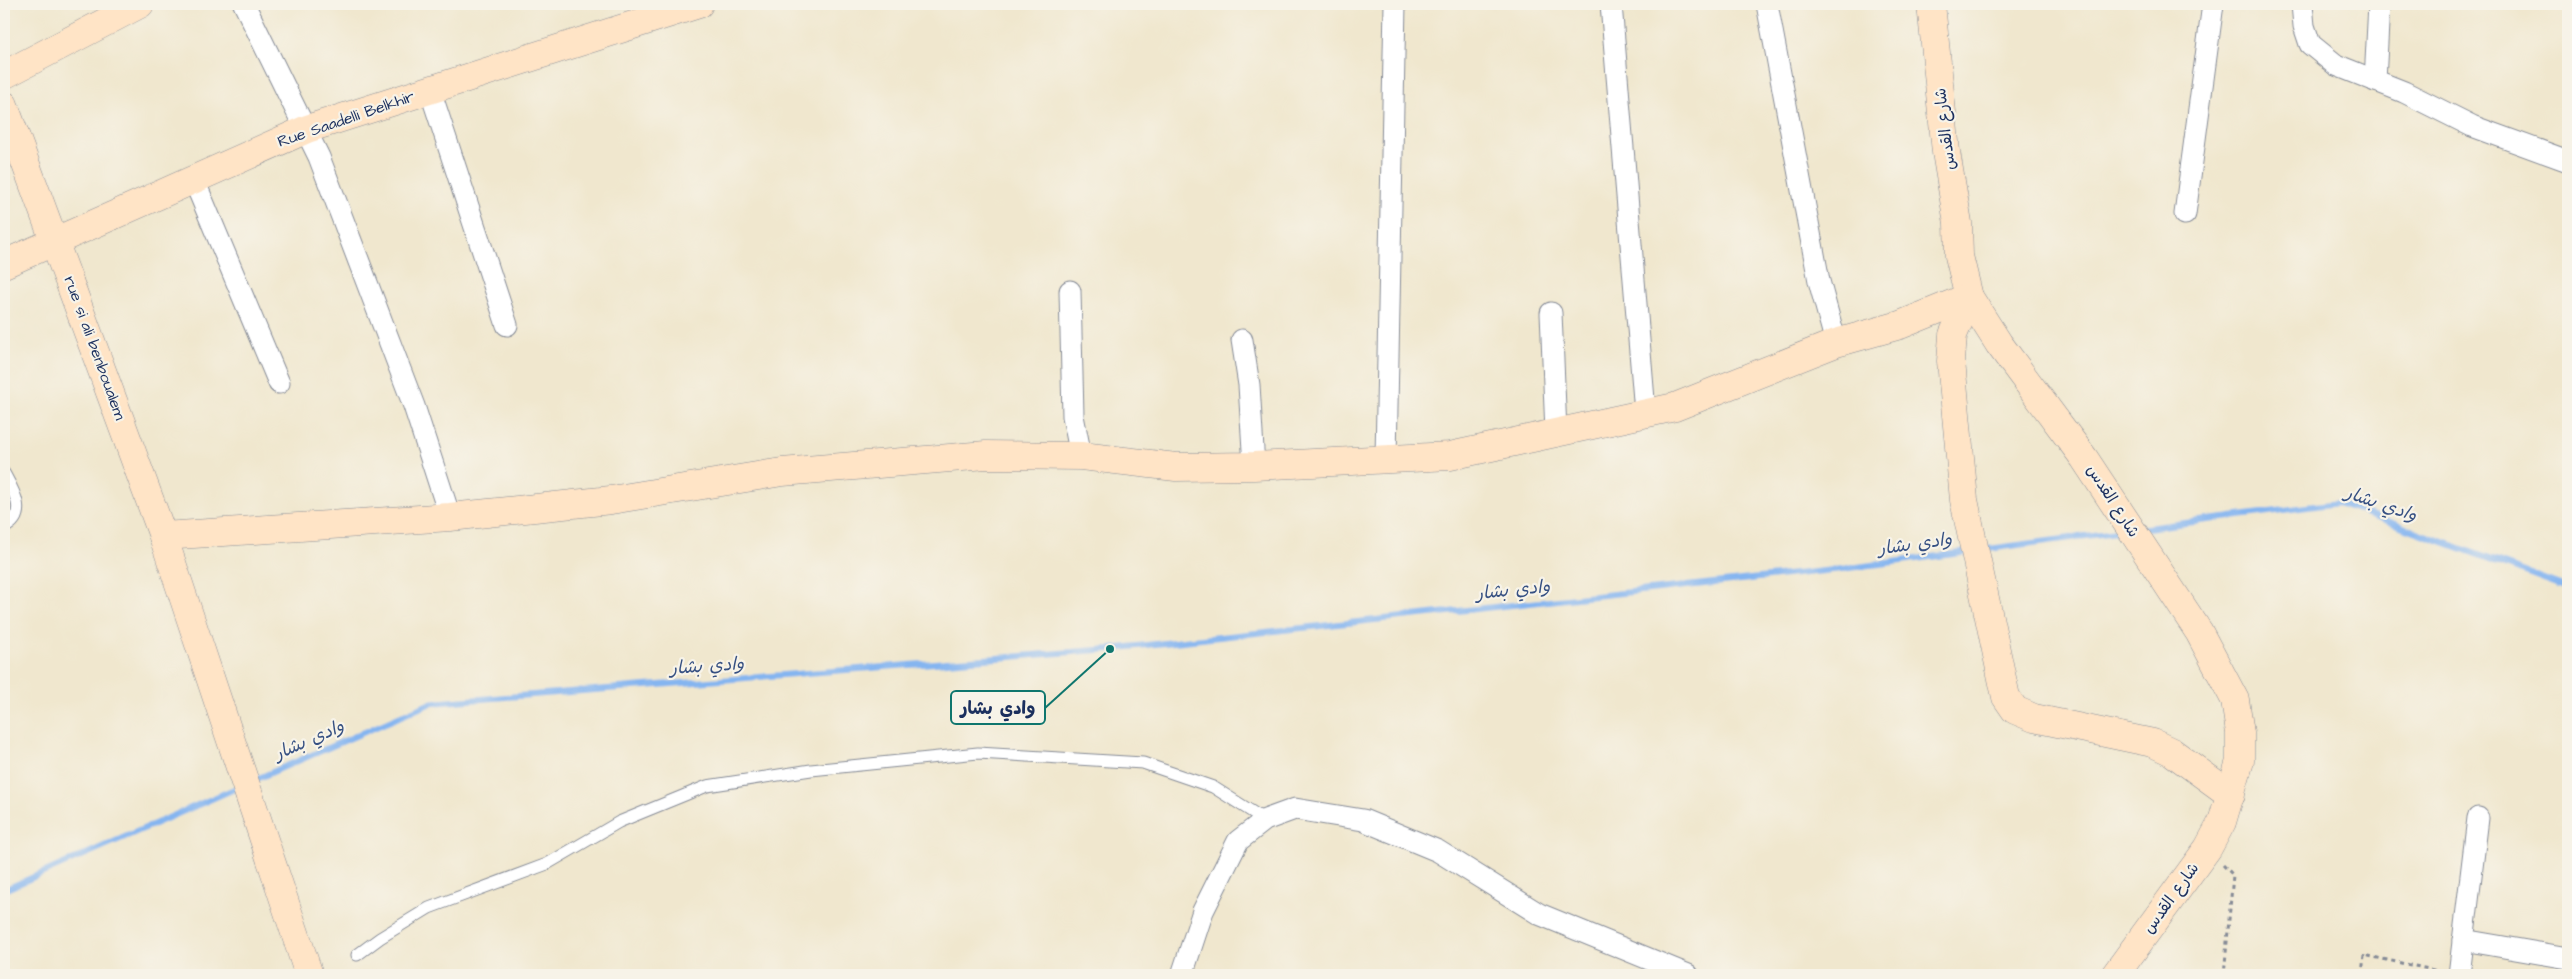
<svg xmlns="http://www.w3.org/2000/svg" width="2572" height="979" font-family="'Architects Daughter','Playpen Sans Arabic',sans-serif">
	<rect width="100%" height="100%" fill="#f7f3e8"/>
	<filter id="ink" filterUnits="userSpaceOnUse"><feTurbulence type="fractalNoise" baseFrequency=".02" numOctaves="2"/><feDisplacementMap in="SourceGraphic" scale="10" xChannelSelector="R" yChannelSelector="G"/><feConvolveMatrix kernelMatrix="1 2 1 2 8 2 1 2 1" color-interpolation-filters="sRGB"/></filter>
	<filter id="wash" filterUnits="userSpaceOnUse"><feTurbulence type="fractalNoise" baseFrequency=".0096" numOctaves="4" result="noise"/><feDisplacementMap in="SourceGraphic" scale="20" xChannelSelector="R" yChannelSelector="G"/><feGaussianBlur stdDeviation="1.12" result="paint"/><feColorMatrix in="noise" values="0 0 0 0 0 0 0 0 0 0 0 0 0 0 0 0 0 1.4 0 .05"/><feComposite in="paint" operator="in"/></filter>
	<g filter="url(#wash)">
		<rect width="100%" height="100%" fill="#f0e7ce"/>
		<g fill="none" stroke-linecap="round" stroke-linejoin="round">
			<!-- stream -->
			<g stroke="#85b5f0" stroke-width="6">
				<polyline points="2139,529 2338,503 2568,588"/>
				<polyline points="1981,550 2124,531"/>
				<polyline points="252,781 431,703 1110,649 1842,569 1968,552"/>
				<polyline points="4,890 241,786"/>
			</g>
		</g>
	</g>
	<g filter="url(#ink)">
		<g fill="none" stroke-linecap="round" stroke-linejoin="round">
			<defs>
				<g id="lane">
					<path d="M 4,473 C 14,491 29,516 4,528"/>
					<polyline points="357,955 380,938 429,908 547,864 619,822 707,786 811,770 978,753 1143,763 1213,787 1265,820"/>
				</g>
				<g id="street">
					<polyline points="244,4 319,157 414,406 450,517"/>
					<polyline points="1611,4 1645,412"/>
					<polyline points="1767,4 1819,281 1836,343"/>
					<polyline points="2302,4 2304,26 2310,44 2336,65 2404,92 2472,126 2568,161"/>
					<polyline points="2375,81 2379,4"/>
					<polyline points="430,90 507,325"/>
					<polyline points="194,180 279,383"/>
					<polyline points="2185,214 2213,4"/>
					<polyline points="1070,291 1073,416 1081,456"/>
					<polyline points="1551,313 1556,432"/>
					<polyline points="1242,340 1249,385 1254,466"/>
					<polyline points="1386,458 1395,4"/>
					<polyline points="2463,940 2568,958"/>
					<polyline points="1182,975 1203,911 1238,841 1265,820 1295,809 1363,820 1438,851 1539,914 1688,975"/>
					<polyline points="2459,975 2478,818"/>
				</g>
				<g id="secondary">
					<polyline points="1931,4 1946,152 1958,223 1959,256 1969,297 1999,344 2084,458 2199,632 2235,700 2240,733 2240,761 2222,822 2208,848 2115,975"/>
					<polyline points="4,75 140,4"/>
					<polyline points="4,105 163,536 309,975"/>
					<polyline points="4,264 307,129 699,4"/>
					<polyline points="1969,297 1953,335 1951,361 1964,500 2006,697 2015,710 2034,718 2153,743 2172,752 2231,795"/>
					<polyline points="163,536 450,517 611,500 782,472 986,455 1081,456 1176,467 1254,466 1450,456 1675,407 1836,343 1900,325 1969,297"/>
				</g>
			</defs>
			<!-- lane casing -->
			<use href="#lane" stroke="#868b96" stroke-width="13"/>
			<!-- street casing -->
			<use href="#street" stroke="#868b96" stroke-width="23"/>
			<!-- secondary casing -->
			<use href="#secondary" stroke="#868b96" stroke-width="29"/>
			<!-- path -->
			<g stroke="#868b96" stroke-width="3" stroke-dasharray="4 4" stroke-linecap="butt">
				<polyline points="2223,865 2233,875 2224,975"/>
				<polyline points="2362,975 2364,955 2438,971"/>
			</g>
			<!-- lane -->
			<use href="#lane" stroke="#fff" stroke-width="11"/>
			<!-- street -->
			<use href="#street" stroke="#fff" stroke-width="21"/>
			<!-- secondary -->
			<use href="#secondary" stroke="#ffe4c6" stroke-width="28"/>
		</g>
	</g>
	<g text-anchor="middle" dominant-baseline="central" stroke-width="4.5" stroke-linejoin="round" paint-order="stroke">
		<!-- street labels -->
		<g font-size="16" fill="#1b2f5e" stroke="#f7f3e8">
			<text transform="translate(346 119) rotate(-19)">Rue Saadelli Belkhir</text>
			<text transform="translate(1945 129) rotate(-97)">شارع القدس</text>
			<text transform="translate(95 348) rotate(70)">rue si ali benboualem</text>
			<text transform="translate(2113 501) rotate(57)">شارع القدس</text>
			<text transform="translate(2171 898) rotate(-54)">شارع القدس</text>
		</g>
		<!-- water labels -->
		<g font-size="18" font-style="italic" fill="#365082" stroke="#f7f3e8">
			<text transform="translate(2381 504) rotate(19)">وادي بشار</text>
			<text transform="translate(1915 544) rotate(-8)">وادي بشار</text>
			<text transform="translate(1513 590) rotate(-6)">وادي بشار</text>
			<text transform="translate(707 666) rotate(-4)">وادي بشار</text>
			<text transform="translate(309 740) rotate(-24)">وادي بشار</text>
		</g>
	</g>
	<!-- callouts -->
	<path fill="none" stroke="#0f766e" stroke-width="2" d="M1110 649L1045 708"/>
	<circle fill="#0f766e" stroke="#f7f3e8" stroke-width="2" cx="1110" cy="649" r="5"/>
	<rect fill="#f7f3e8" stroke="#0f766e" stroke-width="2" x="951" y="691" width="94" height="33" rx="5"/>
	<g font-size="18" text-anchor="middle" font-weight="bold" fill="#1b2f5e">
		<text x="998" y="714">وادي بشار</text>
	</g>
	<!-- margin -->
	<rect width="2572" height="979" fill="none" stroke="#f7f3e8" stroke-width="20"/>
</svg>
